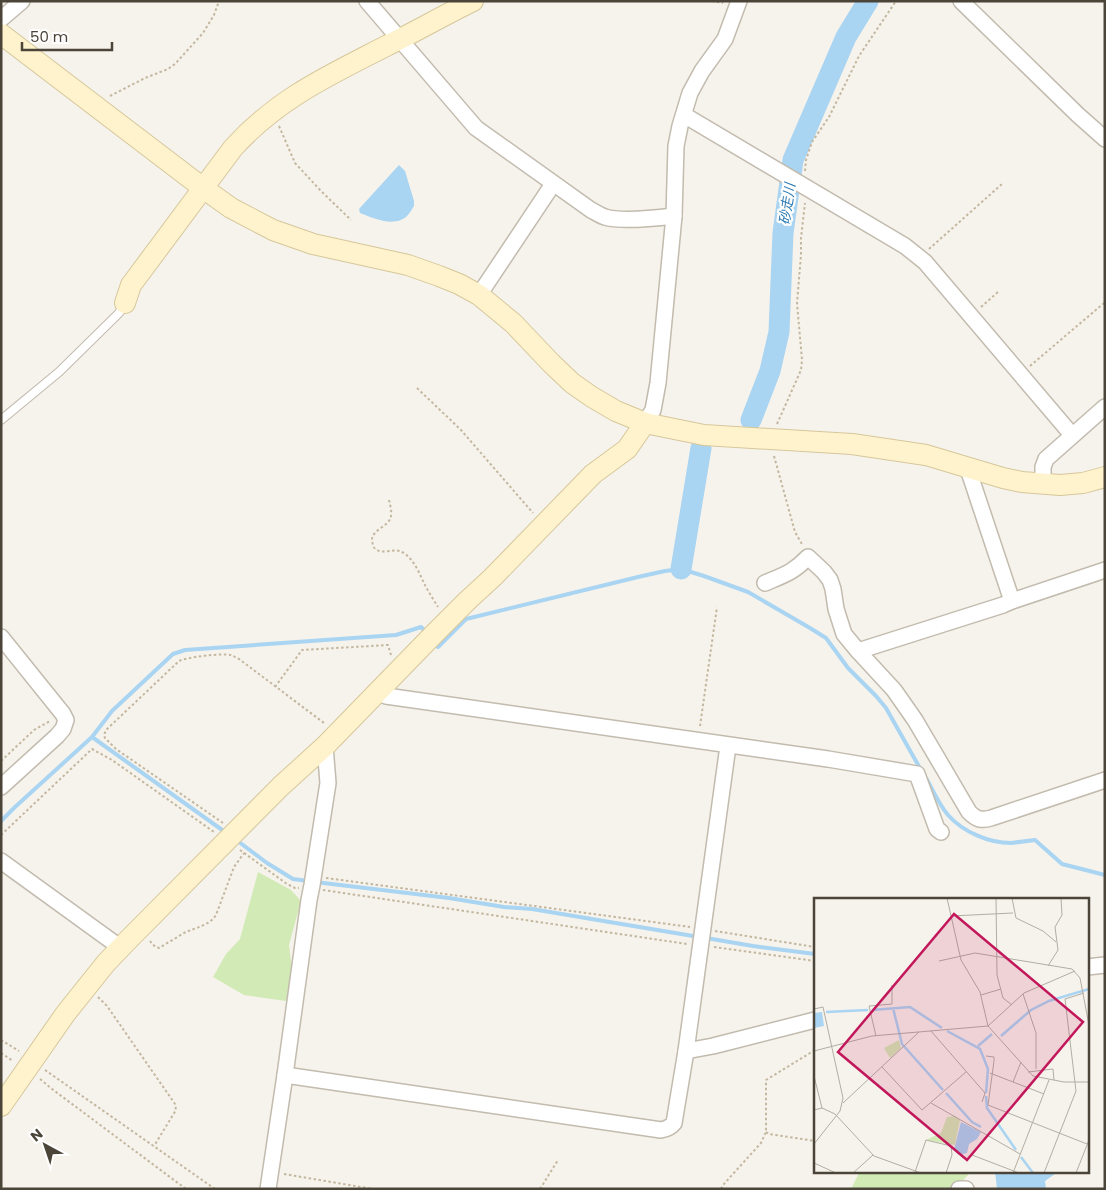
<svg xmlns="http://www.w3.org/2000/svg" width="1106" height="1190" font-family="Poppins,'Noto Sans JP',sans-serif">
	<rect width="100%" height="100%" fill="#f6f3ec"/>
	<!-- green -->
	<g fill="#d2eab5">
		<polygon points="258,872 291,890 301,901 289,945 293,977 286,1001 244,995 213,977 226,954 240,939"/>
		<polygon points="860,1171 972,1171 961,1182 949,1189 851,1189"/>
	</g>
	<!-- water -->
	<g fill="#a9d4f2">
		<path d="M 399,165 L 405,171 L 414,201 L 414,206 C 412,209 410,213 407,216 C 394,228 373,218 360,213 L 359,209 Z"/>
		<polygon points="995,1171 1059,1171 1045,1181 1046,1189 997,1189"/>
	</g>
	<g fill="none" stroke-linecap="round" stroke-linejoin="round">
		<!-- stream -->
		<g stroke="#a9d4f2" stroke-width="4">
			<polyline points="434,643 438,647 466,619 638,577 665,571 681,569 704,576 748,592 810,628 826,638 848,668 876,696 886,708 921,770"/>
			<polyline points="92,737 225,832"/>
			<path d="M 926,778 C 933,790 939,805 948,815 C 963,832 989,843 1011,843 C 1019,842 1027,841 1035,840 L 1062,864 L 1105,875"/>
			<polyline points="1,821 15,807 92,737 112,711 173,654 185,650 396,635 421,627 427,633"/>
			<polyline points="235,839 267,863 293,879 308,881"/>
			<polyline points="315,882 449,898 504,907 532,909 699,937"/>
			<polyline points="706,938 753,946 815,954"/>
		</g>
		<!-- river -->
		<g stroke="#a9d4f2" stroke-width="21">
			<polyline points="751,420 770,371 779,332 783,233 793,160 846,37 868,1"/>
			<polyline points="681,569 701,448"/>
		</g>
		<defs>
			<polyline id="lane" points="1,420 59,372 119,313 125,303"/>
			<g id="street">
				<path d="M 367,1 L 476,128 L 591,210 C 595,212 601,216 605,217 C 621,222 657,218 674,216"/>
				<polyline points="961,1 1078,115 1105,139"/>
				<polyline points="1,19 22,1"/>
				<polyline points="684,115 905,246 925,262 1072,435"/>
				<polyline points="479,295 553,184"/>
				<polyline points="645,423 653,410 658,383 674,216 676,146 680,126 690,93 702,71 725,39 739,1"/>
				<polyline points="967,466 1012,601 1105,570"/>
				<polyline points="1043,484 1043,467 1046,459 1105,407"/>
				<path d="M 765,583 C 784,575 794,572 808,557 L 824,572 L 830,580 L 833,589 L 836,609 L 844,634 L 858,651 L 894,690 L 915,720 L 969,812 C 976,819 981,821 991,818 L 1105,780"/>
				<polyline points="1,637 63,714 66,720 63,729 57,736 1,787"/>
				<polyline points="858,651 1003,605 1012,601"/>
				<polyline points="380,689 386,696 828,759 917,774 937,829 941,832"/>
				<polyline points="1,861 121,948"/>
				<polyline points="1087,967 1105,965"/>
				<polyline points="686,1051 713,1046 815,1020"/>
				<path d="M 285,1075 L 661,1130 C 666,1129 671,1127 674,1123 L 686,1051 L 728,746"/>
				<polyline points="268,1189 285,1075 309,900 312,885 328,783 325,746"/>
				<polyline points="959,1189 966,1189"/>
			</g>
			<g id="secondary">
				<polyline points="1,34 203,188 231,208 273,230 313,244 408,265 439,276 459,284 479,295 513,323 551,363 572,383 592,397 616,411 645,423 704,435 852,444 926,455 1003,478 1022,482 1060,485 1083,483 1105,477"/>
				<path d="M 125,303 L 131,285 L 233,148 C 278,98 330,75 388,45 C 417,31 444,15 473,1"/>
				<polyline points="1,1106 66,1013 106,963 130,938 281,786 325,746 434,634 467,601 493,577 593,474 627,449 645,423"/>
			</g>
		</defs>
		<!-- lane casing -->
		<use href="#lane" stroke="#c2bbae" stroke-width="10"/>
		<!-- street casing -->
		<use href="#street" stroke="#c2bbae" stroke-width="18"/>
		<!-- secondary casing -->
		<use href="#secondary" stroke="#d6c79b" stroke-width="22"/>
		<!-- path -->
		<g stroke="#c4b79f" stroke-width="2" stroke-dasharray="2.5 2.5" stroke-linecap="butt">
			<polyline points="712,1 723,3"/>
			<polyline points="110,96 145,78 168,69 175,64 203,33 214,15 219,1"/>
			<polyline points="279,126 295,163 321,191 351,220"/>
			<polyline points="805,171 806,160 812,142 829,117 859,56 896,1"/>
			<polyline points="929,249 1002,184"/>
			<polyline points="981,307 998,292"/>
			<polyline points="1030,366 1104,303"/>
			<polyline points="417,388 461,430 533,513"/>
			<polyline points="777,424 801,370 802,360 797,303 801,255 801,238 805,203"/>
			<polyline points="774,456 795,532 803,546"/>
			<path d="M 389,500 C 390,505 392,511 391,516 C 390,526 373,529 372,539 C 372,541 373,545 373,546 C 379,557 394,547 402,552 C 415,559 420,576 426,587 C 430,594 434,601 438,607"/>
			<polyline points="275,687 302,650 388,645 391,655"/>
			<polyline points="700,726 717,607"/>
			<polyline points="1,761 34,730 50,721"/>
			<path d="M 223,823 L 116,749 L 105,738 L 104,735 L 106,730 L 179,661 C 187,657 222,653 231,655 C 234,656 236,658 239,659 L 324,723"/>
			<polyline points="1,835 92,749 112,760 214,832"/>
			<polyline points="240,850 287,884 295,888 299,888"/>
			<polyline points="326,878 690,927"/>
			<polyline points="323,890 687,944"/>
			<polyline points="715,931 815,947"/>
			<path d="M 150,941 L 153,945 L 159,948 C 167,943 176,938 184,933 C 196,927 209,926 216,915 L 234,867 L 244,853"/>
			<polyline points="714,947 815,961"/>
			<polyline points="98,997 107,1006 175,1104 176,1110 154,1146"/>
			<polyline points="1,1040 19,1051"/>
			<polyline points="1,1053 13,1061"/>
			<polyline points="45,1070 215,1189"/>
			<polyline points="40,1079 52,1089 186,1189"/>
			<polyline points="766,1132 769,1134 815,1141"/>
			<polyline points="284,1174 373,1189"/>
			<polyline points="540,1189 558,1160"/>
			<polyline points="721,1189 723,1185 761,1143 766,1132 766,1080 815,1050"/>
		</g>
		<!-- lane -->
		<use href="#lane" stroke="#fff" stroke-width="8"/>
		<!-- street -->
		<use href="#street" stroke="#fff" stroke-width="15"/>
		<!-- secondary -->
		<use href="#secondary" stroke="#fff3cd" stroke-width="20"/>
	</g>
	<g text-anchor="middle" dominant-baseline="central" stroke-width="4.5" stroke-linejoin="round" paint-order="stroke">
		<!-- water labels -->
		<g font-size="14" font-style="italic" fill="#2e7ab2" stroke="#fff">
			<text transform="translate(787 204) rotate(-82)">砂走川</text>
		</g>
	</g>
	<!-- overview -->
	<g transform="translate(814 898)">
		<rect width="275" height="275" fill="#f6f3ec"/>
		<path d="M 85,142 L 87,150 L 76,160 L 70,150 ZM 141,218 L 146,222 L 141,247 L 112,242 L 127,235 L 133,219 Z" fill="#d2eab5"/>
		<path d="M 8,114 L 10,128 L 0,130 L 0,115 ZM 147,224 L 167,234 L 163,241 L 155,246 L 153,255 L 145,257 L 140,252 Z" fill="#a9d4f2"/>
		<path fill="none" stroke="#a9d4f2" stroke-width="2.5" d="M 79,110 L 88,146 L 129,192M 58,112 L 96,109 L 128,130M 12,114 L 54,112M 133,133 L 166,151 L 174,171 L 172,195M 187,138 L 217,112 L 235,103 L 275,91M 164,148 L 178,136M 132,195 L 158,224 L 167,229M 172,198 L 173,210 L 202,252M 207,259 L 219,275"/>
		<path fill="none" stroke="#b2ada4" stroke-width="1" d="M 133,0 L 147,62 L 166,94 L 174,128 L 219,178 L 250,184 L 275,184M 182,0 L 183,77 L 189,100 L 198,107M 198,0 L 202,20 L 229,33 L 242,44M 137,18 L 199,15M 125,63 L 161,55 L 258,71 L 266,80 L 275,127M 234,68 L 244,52 L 241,29 L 248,17 L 247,0M 209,96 L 222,135 L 222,171M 167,97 L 187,91M 0,111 L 9,109 L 29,200 L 26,213 L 0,246M 117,133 L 171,195 L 168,204M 62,138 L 55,108 L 78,106 L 78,87M 0,153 L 58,138 L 174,128 L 210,95 L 261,73M 172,158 L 180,159 L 180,163 L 174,207 L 273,246M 207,164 L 199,184 L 230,196M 68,169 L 108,212 L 152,174M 214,174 L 239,171 L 240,182M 176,175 L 199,184M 0,178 L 8,210M 29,205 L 105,134M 117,205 L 206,256M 0,212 L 8,210 L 21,216 L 60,258 L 107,275M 158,257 L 205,275M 0,265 L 22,275M 101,274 L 112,242 L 137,248 L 138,257 L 132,275M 39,275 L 59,257M 199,275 L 235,182M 230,275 L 262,193 L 251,101 L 270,95M 262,275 L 275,242"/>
		<path fill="#c2185b" fill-opacity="0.15" stroke="#c2185b" stroke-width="2.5" d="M 140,16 L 269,124 L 153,262 L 24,154 Z"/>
		<rect width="275" height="275" fill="none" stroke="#4b4439" stroke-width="2.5"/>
	</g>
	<!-- border -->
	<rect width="1106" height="1190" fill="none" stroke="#4b4439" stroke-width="5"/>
	<!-- north arrow -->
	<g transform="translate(45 1145) rotate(320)" stroke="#ffffff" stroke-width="4" paint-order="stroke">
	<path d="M0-4L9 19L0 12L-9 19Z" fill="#4b4439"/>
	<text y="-8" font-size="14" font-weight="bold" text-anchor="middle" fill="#4b4439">N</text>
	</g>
	<!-- scale -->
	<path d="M22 42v8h90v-8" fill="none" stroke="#4b4439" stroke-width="2.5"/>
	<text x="30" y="42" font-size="15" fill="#4b4439" stroke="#ffffff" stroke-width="4" paint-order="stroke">50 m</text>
</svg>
